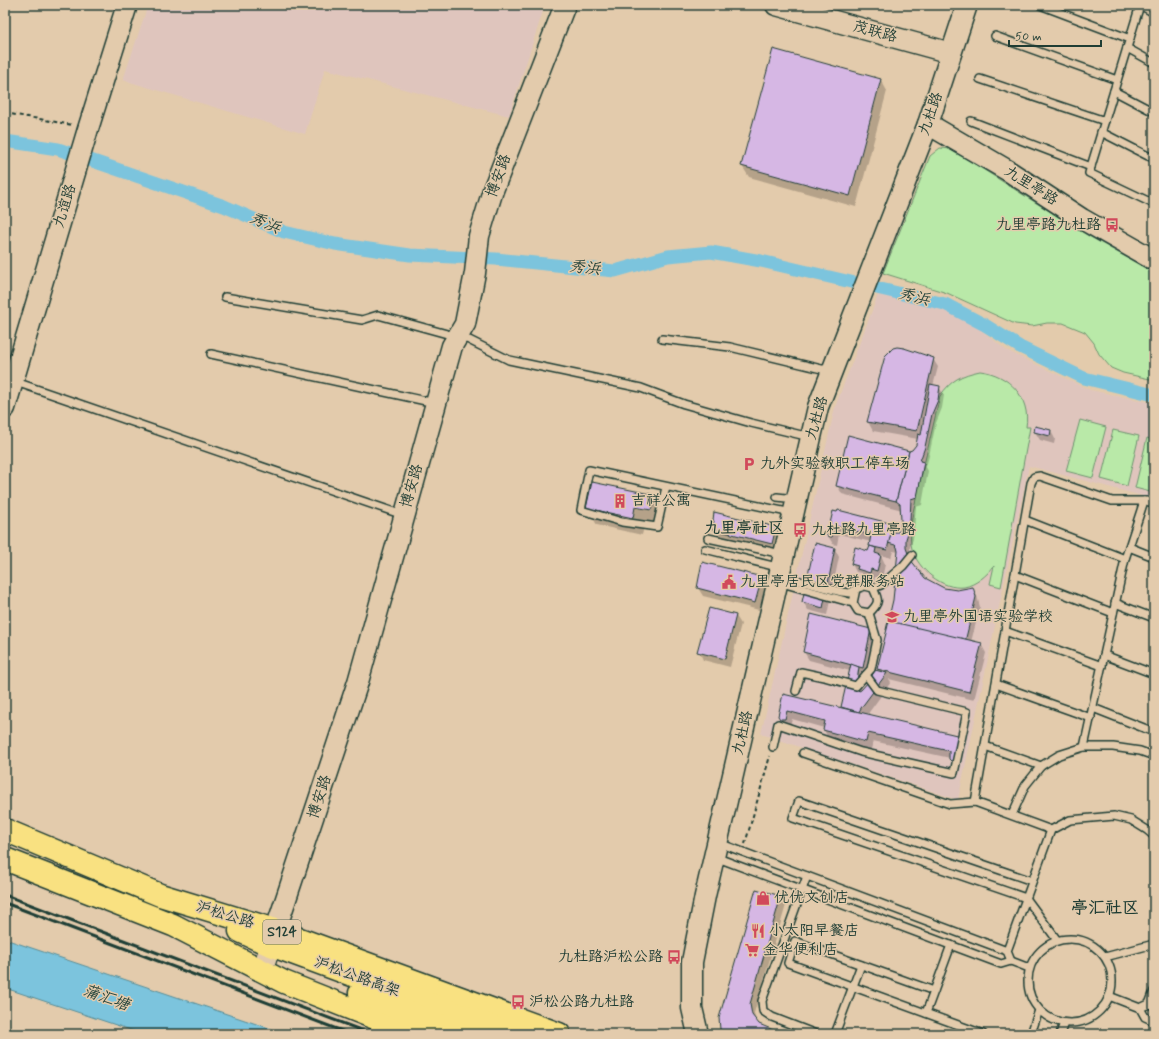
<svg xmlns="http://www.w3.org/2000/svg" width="1159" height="1039" font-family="Mynerve,'LXGW WenKai TC',sans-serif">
	<rect width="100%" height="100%" fill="#e3cbac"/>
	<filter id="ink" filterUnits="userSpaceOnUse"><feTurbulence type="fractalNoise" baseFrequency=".025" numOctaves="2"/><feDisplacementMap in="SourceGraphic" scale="8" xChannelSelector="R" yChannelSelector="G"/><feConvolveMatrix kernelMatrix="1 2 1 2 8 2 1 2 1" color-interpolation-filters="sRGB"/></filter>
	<g filter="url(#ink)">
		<!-- built -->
		<g fill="#dfc5bd">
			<polygon points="148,5 545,5 509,116 325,69 305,134 123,80"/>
			<polygon points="878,295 911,301 946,310 975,325 1006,350 1090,390 1154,403 1154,499 1029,466 958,800 761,734 835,407"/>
		</g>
		<!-- green -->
		<g fill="#b9e9a8" stroke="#6c936e">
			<polygon points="940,148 951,149 1087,235 1154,273 1154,380 1123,373 1111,368 1099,354 1094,343 1085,332 1063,323 1047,323 1032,326 1015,324 947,293 883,273 930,156"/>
			<path d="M 980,371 C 1008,374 1031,397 1026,427 L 1030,427 L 1001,587 L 990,584 L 994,566 C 987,575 976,585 964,587 C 942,590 918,569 912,549 C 909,537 911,524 913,512 L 940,396 C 951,380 961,375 980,371 Z"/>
			<polygon points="1080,420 1106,427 1093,478 1066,471"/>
			<polygon points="1113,430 1139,436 1127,486 1101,479"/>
			<polygon points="1147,438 1154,440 1154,493 1135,488"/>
		</g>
		<!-- water -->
		<polygon fill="#7cc4dd" stroke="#578e99" points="5,939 286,1034 143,1034 5,988"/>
		<!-- shadow -->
		<g fill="#0003">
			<polygon points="881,80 887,91 856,207 749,177 742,166"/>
			<polygon points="886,357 933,359 938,367 933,386 939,387 944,395 942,408 936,423 929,456 926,467 928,471 922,505 916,507 914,529 913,539 910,547 910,557 912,564 925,579 944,589 957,591 972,588 977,596 980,607 971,642 981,644 986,653 974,700 889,679 891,682 867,715 960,736 965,745 959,768 956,769 950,758 873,741 871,750 828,738 824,730 824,728 792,719 790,727 785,727 780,718 784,695 842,709 850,671 809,660 804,652 870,630 875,638 868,676 864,675 861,691 880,673 878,669 894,600 899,552 893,551 891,558 881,555 885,564 882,579 875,577 874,581 863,578 861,573 856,572 852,564 869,552 871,542 839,534 837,545 833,544 828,536 834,513 893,525 897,533 901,530 902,510 842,494 837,485 912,451 917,445 918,439 873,431 868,422"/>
			<polygon points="1051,431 1055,439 1054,444 1040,440 1035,432"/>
			<polygon points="654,496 664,513 661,527 645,523 642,535 597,525 587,508"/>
			<polygon points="715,522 775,528 780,536 776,552 718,537 713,529"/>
			<polygon points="835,549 839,557 827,615 808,610 803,602"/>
			<polygon points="761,577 766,586 759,610 703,596 698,588"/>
			<polygon points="736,616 741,624 730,667 703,660 699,651"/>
			<polygon points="757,890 781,897 786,905 754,1013 756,1022 758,1025 781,1034 724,1034"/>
		</g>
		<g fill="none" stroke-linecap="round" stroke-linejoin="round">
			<!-- canal -->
			<polyline stroke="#7cc4dd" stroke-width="13" points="5,141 58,149 224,206 284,232 335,244 410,255 496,259 615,271 668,256 711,252 761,261 945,304 985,325 1020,347 1084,378 1154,395"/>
		</g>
		<!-- building -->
		<g fill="#d6b7e4" stroke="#1f3d34">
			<polygon points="773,49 881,79 850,196 741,166"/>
			<polygon points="897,347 904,348 934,358 917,431 867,422 885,356 893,348"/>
			<polygon points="930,384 940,386 938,400 932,414 925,447 920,461 924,462 917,497 911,499 910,520 909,530 906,539 906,548 910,559 925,578 944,588 957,590 973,587 976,597 963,650 886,630 893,600 898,551 897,547 895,545 888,543 891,532 898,532 900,530 901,520 900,504 896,501 909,451 912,450 916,445 918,434 921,435"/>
			<polygon points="1035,426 1051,430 1050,436 1034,432"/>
			<polygon points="848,435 909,451 896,501 836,486"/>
			<polygon points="592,482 655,495 651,510 635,507 633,518 586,508"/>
			<polygon points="838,510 893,524 887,550 869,546 871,535 835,526 832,537 827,536 833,511 837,512"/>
			<polygon points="714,512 776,527 772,544 712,529 714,521 713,520"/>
			<polygon points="815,543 835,548 823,608 802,602"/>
			<polygon points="870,546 876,548 875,553 881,555 877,571 871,569 870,573 857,569 858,566 851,564 855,547 868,551"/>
			<polygon points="702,562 762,577 755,603 697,588"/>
			<polygon points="709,608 736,615 725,659 697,652"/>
			<polygon points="811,614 871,629 863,668 803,652"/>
			<polygon points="889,621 982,643 969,692 877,669"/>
			<polygon points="851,664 859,667 856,688 859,691 861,690 869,681 875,670 887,673 861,708 859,712 841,707"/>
			<polygon points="783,694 961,736 955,759 951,761 949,759 949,751 868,733 866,742 823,730 825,721 787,711 785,719 780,719 778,716"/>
			<polygon points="756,889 781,896 750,1004 752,1015 759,1024 783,1034 724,1034 720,1029 719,1018"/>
		</g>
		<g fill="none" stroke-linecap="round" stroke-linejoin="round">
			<defs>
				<g id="lane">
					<polyline points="1040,5 1130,39"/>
					<polyline points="1140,5 1089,173 1154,204"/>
					<polyline points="1140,5 1154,13"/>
					<polyline points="995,36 1117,80"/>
					<polyline points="1127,48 1154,63"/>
					<polyline points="980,79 1105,121"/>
					<polyline points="1114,91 1154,112"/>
					<polyline points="971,121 1091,167"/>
					<polyline points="1101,132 1148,156 1154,158"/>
					<polyline points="225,297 362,320 378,315 469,340 509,360 641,388 684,404 751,423 810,437"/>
					<polyline points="662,339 730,347 830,371"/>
					<polyline points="211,354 435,403"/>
					<polyline points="13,381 403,515"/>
					<polyline points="666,487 657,527 622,522 581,510 589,470 792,513"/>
					<polyline points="777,497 795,499"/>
					<polyline points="1025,520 1125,559"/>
					<polyline points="708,538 782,554"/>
					<polyline points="1129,547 1154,557"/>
					<polyline points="705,549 781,568"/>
					<polyline points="1015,575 1113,613"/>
					<polyline points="781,576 842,592 850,593 856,589"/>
					<polyline points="778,582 853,603"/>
					<path d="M 873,588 C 879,600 880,603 869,613 L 858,611 L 853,603 L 856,589 L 865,586 L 873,588 L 881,585 L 903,566 L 912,555"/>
					<polyline points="1115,603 1154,618"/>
					<polyline points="1005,631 1102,666"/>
					<polyline points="1104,655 1154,674"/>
					<polyline points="996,684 1091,718"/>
					<polyline points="796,691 801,672 824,677 856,686 871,669 877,640 869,613"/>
					<polyline points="1093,708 1154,732"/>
					<polyline points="985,746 1041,766"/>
					<polyline points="773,747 778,724 861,752 954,773 967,712 877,690 866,675"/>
					<polyline points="1084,747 1125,559 1144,501"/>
					<polyline points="803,753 950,804 975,802 1051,830"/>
					<polyline points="975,802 1031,483 1034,477 1040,476 1112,501 1147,501 1154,504"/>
					<polyline points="1012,815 1025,786 1041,766 1059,755 1084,747 1113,747 1140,751 1154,756"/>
					<polyline points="719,843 1007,951 1011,961"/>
					<polyline points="715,857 1001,964 1011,961 1029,968"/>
					<polyline points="807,876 762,1001 763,1011 772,1017 816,1034"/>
					<polyline points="1032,881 799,801 793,818 1026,898 1057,940"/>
					<circle cx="1070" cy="981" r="42"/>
					<polyline points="1007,951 1051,830 1070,820 1114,816 1131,820 1147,830 1154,836"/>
					<polyline points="1105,957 1154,944"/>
					<polyline points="934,991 795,941 788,963 983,1034"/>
					<polyline points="1109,996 1140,1008 1145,1017 1154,1021"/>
					<polyline points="1149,1004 1154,991"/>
					<polyline points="1140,1008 1149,1004 1154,1006"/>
					<polyline points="926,1013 951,945"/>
					<polyline points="835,1034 861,965"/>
					<polyline points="1031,1034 1039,1010"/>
					<polyline points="1060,1034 1064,1023"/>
				</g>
				<g id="secondary">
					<polyline points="776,5 951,53"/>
					<polyline points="928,124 1007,170 1082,219 1154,260"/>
					<polyline points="5,408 88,129 127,5"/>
					<polyline points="262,971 358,682 452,346 465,324 475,273 479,236 493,190 565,5"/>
					<polyline points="698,1034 692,1008 692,962 705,896 818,407 928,124 967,5"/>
				</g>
				<g id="primary">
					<polyline points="5,830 160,895 275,930 559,1034"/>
					<polyline points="5,859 173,925 284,982 415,1034"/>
					<polyline points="240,931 268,944 512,1034"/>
					<polyline points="360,993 462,1034"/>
				</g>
			</defs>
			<!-- lane casing -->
			<use href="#lane" stroke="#1f3d34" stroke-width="10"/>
			<!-- secondary casing -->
			<use href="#secondary" stroke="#1f3d34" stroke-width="23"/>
			<!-- primary casing -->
			<use href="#primary" stroke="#1f3d34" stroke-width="25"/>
			<!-- path -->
			<g stroke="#1f3d34" stroke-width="2" stroke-dasharray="4 3" stroke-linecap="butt">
				<polyline points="5,113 73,125"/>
				<polyline points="745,844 770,756"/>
			</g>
			<!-- lane -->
			<use href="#lane" stroke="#e3cbac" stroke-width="7"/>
			<!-- secondary -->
			<use href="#secondary" stroke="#e3cbac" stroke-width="20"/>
			<!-- primary -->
			<use href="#primary" stroke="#f9e181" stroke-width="22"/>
			<!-- rail -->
			<g stroke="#1f3d34" stroke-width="3">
				<polyline points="5,895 371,1034"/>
				<polyline points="5,903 350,1034"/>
			</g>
		</g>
	</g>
	<!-- icons -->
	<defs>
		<symbol id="bus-bare" viewBox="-9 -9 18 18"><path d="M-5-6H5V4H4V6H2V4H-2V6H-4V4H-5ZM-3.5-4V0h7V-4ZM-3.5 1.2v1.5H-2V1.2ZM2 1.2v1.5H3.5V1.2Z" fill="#d1495b" stroke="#e3cbac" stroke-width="2.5" paint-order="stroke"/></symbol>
		<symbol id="parking-bare" viewBox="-9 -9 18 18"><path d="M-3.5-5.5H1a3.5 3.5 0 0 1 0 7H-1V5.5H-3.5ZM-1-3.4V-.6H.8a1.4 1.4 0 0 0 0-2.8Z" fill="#d1495b" stroke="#e3cbac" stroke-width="2.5" paint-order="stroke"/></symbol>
		<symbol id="building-bare" viewBox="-9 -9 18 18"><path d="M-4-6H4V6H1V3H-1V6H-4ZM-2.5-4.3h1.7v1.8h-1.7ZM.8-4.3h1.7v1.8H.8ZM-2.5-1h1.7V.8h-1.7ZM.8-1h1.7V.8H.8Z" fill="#d1495b" stroke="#e3cbac" stroke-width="2.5" paint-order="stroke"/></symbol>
		<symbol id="civic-bare" viewBox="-9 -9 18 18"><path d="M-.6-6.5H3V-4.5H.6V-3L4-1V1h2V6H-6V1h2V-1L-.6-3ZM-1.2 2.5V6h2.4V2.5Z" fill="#d1495b" stroke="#e3cbac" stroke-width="2.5" paint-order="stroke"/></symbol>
		<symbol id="school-bare" viewBox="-9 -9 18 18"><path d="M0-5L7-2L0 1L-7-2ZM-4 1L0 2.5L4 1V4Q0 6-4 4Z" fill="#d1495b" stroke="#e3cbac" stroke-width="2.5" paint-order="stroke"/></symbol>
		<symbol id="shop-bare" viewBox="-9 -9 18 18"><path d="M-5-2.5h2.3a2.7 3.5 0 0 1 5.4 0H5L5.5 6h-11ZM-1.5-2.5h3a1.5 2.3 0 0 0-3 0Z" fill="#d1495b" stroke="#e3cbac" stroke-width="2.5" paint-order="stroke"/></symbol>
		<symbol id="restaurant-bare" viewBox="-9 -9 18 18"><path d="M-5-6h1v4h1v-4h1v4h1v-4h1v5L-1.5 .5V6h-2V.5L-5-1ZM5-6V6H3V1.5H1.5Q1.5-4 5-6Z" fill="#d1495b" stroke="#e3cbac" stroke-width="2.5" paint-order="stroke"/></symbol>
		<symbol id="supermarket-bare" viewBox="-9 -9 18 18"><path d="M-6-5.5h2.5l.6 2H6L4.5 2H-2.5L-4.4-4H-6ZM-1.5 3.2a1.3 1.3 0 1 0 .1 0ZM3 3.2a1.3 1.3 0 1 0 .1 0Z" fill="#d1495b" stroke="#e3cbac" stroke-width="2.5" paint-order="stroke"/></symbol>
	</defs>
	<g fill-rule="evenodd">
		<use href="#bus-bare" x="1102" y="215" width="20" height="20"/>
		<use href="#parking-bare" x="739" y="454" width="20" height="20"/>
		<use href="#building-bare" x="610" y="491" width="20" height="20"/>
		<use href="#bus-bare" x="790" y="520" width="20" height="20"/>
		<use href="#civic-bare" x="719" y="572" width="20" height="20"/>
		<use href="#school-bare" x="882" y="607" width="20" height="20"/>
		<use href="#shop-bare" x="753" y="888" width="20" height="20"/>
		<use href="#restaurant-bare" x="748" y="921" width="20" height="20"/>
		<use href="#supermarket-bare" x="742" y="940" width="20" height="20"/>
		<use href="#bus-bare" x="664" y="947" width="20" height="20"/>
		<use href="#bus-bare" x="508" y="992" width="20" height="20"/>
	</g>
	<g text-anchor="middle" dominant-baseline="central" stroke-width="3" stroke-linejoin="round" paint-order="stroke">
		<!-- shield labels -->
		<rect fill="#e3cbac" stroke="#5a6858" stroke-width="1" x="263" y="920" width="38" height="24" rx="3"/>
		<g font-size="14" font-weight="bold" fill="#1f3d34">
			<text x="282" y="932">S124</text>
		</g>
		<!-- street labels -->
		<g font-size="15" fill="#1f3d34" stroke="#e3cbac">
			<text transform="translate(875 32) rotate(15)">茂联路</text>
			<text transform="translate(931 114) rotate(-71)">九杜路</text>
			<text transform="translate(499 176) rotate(-70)">博安路</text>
			<text transform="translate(1031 186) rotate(32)">九里亭路</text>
			<text transform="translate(65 206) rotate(-73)">九谊路</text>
			<text transform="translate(817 418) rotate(-74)">九杜路</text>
			<text transform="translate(412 486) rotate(-74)">博安路</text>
			<text transform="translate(743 733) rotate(-77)">九杜路</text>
			<text transform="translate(320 797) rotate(-72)">博安路</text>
			<text transform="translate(225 915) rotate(17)">沪松公路</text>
			<text transform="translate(357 977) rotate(20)">沪松公路高架</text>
		</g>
		<!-- poi labels -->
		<g font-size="15" fill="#1f3d34" stroke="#e3cbac" text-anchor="start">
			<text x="1101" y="225" text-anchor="end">九里亭路九杜路</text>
			<text x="760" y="464">九外实验教职工停车场</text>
			<text x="631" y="501">吉祥公寓</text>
			<text x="811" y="530">九杜路九里亭路</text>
			<text x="740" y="582">九里亭居民区党群服务站</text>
			<text x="903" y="617">九里亭外国语实验学校</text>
			<text x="774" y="898">优优文创店</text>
			<text x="769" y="931">小太阳早餐店</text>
			<text x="763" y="950">金华便利店</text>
			<text x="663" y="957" text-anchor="end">九杜路沪松公路</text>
			<text x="529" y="1002">沪松公路九杜路</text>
		</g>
		<!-- water labels -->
		<g font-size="16" font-style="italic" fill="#24443c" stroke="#e3cbac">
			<text transform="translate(265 223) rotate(23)">秀浜</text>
			<text transform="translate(585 268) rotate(6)">秀浜</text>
			<text transform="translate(914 297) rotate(13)">秀浜</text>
			<text transform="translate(106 998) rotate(20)">蒲汇塘</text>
		</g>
		<!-- neighbourhood labels -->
		<g font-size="16" font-weight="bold" fill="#1f3d34" stroke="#e3cbac">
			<text x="744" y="528">九里亭社区</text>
		</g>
		<!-- quarter labels -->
		<g font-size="17" font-weight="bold" fill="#1f3d34" stroke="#e3cbac">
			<text x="1105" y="908">亭汇社区</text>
		</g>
	</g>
	<!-- margin -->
	<rect width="1159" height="1039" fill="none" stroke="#e3cbac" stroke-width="20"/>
	<rect x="10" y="10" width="1139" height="1019" fill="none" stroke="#1f3d34" stroke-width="1.5" filter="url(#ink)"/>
	<!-- scale -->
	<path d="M1009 40v6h92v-6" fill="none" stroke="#1f3d34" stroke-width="2"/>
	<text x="1015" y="40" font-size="12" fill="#1f3d34" stroke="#e3cbac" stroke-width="3" paint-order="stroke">50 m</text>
</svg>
